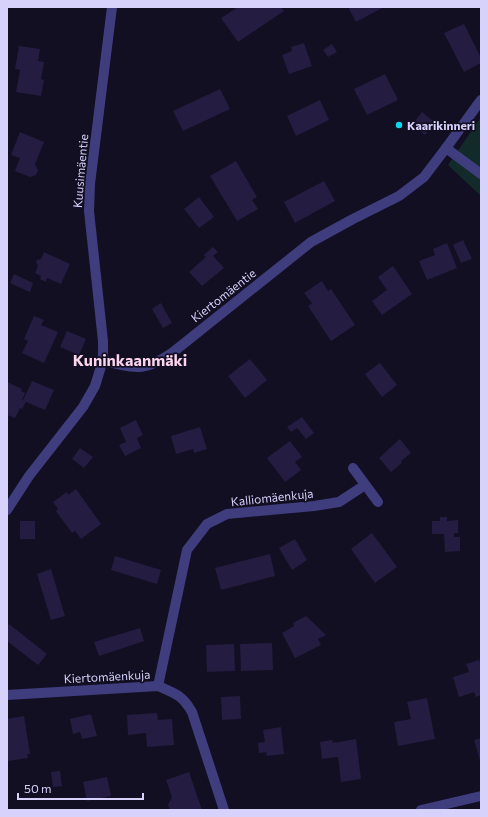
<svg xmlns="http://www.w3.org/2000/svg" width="488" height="817" font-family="Commissioner,sans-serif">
	<rect width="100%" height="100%" fill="#120f22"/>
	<!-- green -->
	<polygon fill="#122b2a" points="481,117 481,196 448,165"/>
	<!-- building -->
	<g fill="#241c41">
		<polygon points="238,7 281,7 284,11 238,42 221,18"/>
		<polygon points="348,7 384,7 356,22"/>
		<polygon points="464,24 481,58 481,63 464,72 444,33"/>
		<polygon points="304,43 312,66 289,74 282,55 292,51 291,47"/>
		<polygon points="332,44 337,52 328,57 323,50"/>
		<polygon points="19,46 40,49 38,61 44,62 41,79 44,80 41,96 16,92 20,70 15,69"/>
		<polygon points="385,74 398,100 367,115 354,89"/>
		<polygon points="220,89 230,109 183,131 173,111"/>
		<polygon points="320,100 329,120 296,136 287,116"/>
		<polygon points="422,112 434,122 425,135 412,125"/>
		<polygon points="20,132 44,142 35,164 38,170 36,175 30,177 15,171 20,158 11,155"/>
		<polygon points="236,161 257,197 252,200 258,209 237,221 210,176"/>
		<polygon points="324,181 335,201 295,223 284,202"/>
		<polygon points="199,197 214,217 199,228 184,209"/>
		<polygon points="463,240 472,259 461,263 453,245"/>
		<polygon points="447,243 457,268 427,280 419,261 435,255 433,249"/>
		<polygon points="213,247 218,252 213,256 224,268 202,286 189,272 206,257 204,255"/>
		<polygon points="44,252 70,264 61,284 47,278 46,282 40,279 41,276 35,273 38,266 36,262 37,260 41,259"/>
		<polygon points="393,266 412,294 382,315 372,301 387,290 378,277"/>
		<polygon points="14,274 33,283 30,292 10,283"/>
		<polygon points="322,281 328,291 331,289 355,325 331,341 308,306 312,303 304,293"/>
		<polygon points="161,303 172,323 163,328 152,309"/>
		<polygon points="34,316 44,320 41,325 58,332 44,363 22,353 28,341 24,339"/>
		<polygon points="67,331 86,339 79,355 60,347"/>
		<polygon points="250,359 267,380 245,398 228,376"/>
		<polygon points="380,363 397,385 382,397 365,374"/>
		<polygon points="32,381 54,390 45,410 26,402 22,409 20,408 15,418 7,415 7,382 22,389 21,391 25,393 22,400 23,400"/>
		<polygon points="302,417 314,433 306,439 297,428 291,432 287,427"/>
		<polygon points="136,420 143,435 137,438 141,448 125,456 119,445 126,442 120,428"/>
		<polygon points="200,427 207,449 194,453 193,449 176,454 171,436"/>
		<polygon points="400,439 411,453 401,461 402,463 391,472 379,458"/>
		<polygon points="290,441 302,457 295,462 301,470 285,482 267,458"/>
		<polygon points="80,448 93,457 84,468 72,459"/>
		<polygon points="76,489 101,524 81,539 75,531 72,533 56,511 58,509 53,502 67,492 68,495"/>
		<polygon points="440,517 447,517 447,521 458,520 458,533 454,533 454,537 460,537 460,551 445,552 444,534 432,534 432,521 440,521"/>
		<rect x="20" y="521" width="15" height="18"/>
		<polygon points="372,533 397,567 375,583 351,549"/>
		<polygon points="295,539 307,560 292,570 279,548"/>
		<polygon points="270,554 275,576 221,590 215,568"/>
		<polygon points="115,556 161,570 157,584 111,570"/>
		<polygon points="51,569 65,616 51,620 37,574"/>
		<polygon points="306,616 326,635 318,639 321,645 295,658 282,633 294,626 293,623"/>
		<polygon points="9,624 47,654 38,665 7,641 7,627"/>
		<polygon points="140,628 144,641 99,656 94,642"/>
		<polygon points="272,643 273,670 241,671 240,644"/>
		<polygon points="234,644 235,671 207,672 206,645"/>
		<polygon points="479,660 481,665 481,695 476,697 474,692 459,697 453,677 469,672 466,664"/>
		<polygon points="240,696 241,719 222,720 221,697"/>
		<polygon points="427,698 435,739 398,746 394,722 411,719 407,702"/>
		<polygon points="157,713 158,720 172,719 174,745 147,747 146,733 128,735 127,715"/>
		<polygon points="91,714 97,736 82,739 80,732 73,734 70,719"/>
		<polygon points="24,716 30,754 27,754 28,758 8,761 7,758 7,719"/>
		<polygon points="281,727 284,754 267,756 266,752 259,753 258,743 265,742 263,730"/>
		<polygon points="481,738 481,764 474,740"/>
		<polygon points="356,739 361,779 341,782 338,757 322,759 320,742 332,740 333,743"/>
		<polygon points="60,771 62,786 53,787 51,772"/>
		<polygon points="189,772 202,810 170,810 168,805 172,797 166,780"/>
		<polygon points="107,777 111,796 87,801 83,782"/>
	</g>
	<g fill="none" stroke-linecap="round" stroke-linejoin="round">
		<!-- street -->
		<g stroke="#3f3d7e" stroke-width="10">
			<polyline points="446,148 481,174"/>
			<polyline points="103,360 103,341 89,211 90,184 112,7"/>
			<polyline points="353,468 378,502"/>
			<path d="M 7,510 L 29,476 L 83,407 L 95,386 L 103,360 C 134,369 144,372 172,353 L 311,242 L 353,219 L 399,196 L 424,177 L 446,148 L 481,100"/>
			<polyline points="158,686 187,550 207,524 227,514 314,506 339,502 365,485"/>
			<path d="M 7,695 L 158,686 C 176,694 182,695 192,712 L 224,810"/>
			<polyline points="421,810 481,796"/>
		</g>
	</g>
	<!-- markers -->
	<circle fill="#0ed7ed" stroke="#120f22" stroke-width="1.5" cx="399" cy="125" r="4"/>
	<g text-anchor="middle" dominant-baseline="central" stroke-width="3.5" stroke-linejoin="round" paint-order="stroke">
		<!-- poi labels -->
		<g font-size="12" font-weight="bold" fill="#d7d2fc" stroke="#120f22" text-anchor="start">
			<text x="407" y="125">Kaarikinneri</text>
		</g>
		<!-- street labels -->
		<g font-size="12" fill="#d7d2fc" stroke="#120f22">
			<text transform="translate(80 171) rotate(-85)">Kuusimäentie</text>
			<text transform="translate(223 295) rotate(-38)">Kiertomäentie</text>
			<text transform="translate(272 497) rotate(-6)">Kalliomäenkuja</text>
			<text transform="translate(107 676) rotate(-3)">Kiertomäenkuja</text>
		</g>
		<!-- district labels -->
		<g font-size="16" font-weight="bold" fill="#fcd4ee" stroke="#120f22">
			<text x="130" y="359">Kuninkaanmäki</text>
		</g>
	</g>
	<!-- border -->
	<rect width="488" height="817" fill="none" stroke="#d7d2fc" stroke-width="16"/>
	<!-- scale -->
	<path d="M18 793v6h125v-6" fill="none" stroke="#d7d2fc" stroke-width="2"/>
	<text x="24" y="793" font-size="12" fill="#d7d2fc" stroke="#120f22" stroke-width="3" paint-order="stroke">50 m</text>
</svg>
